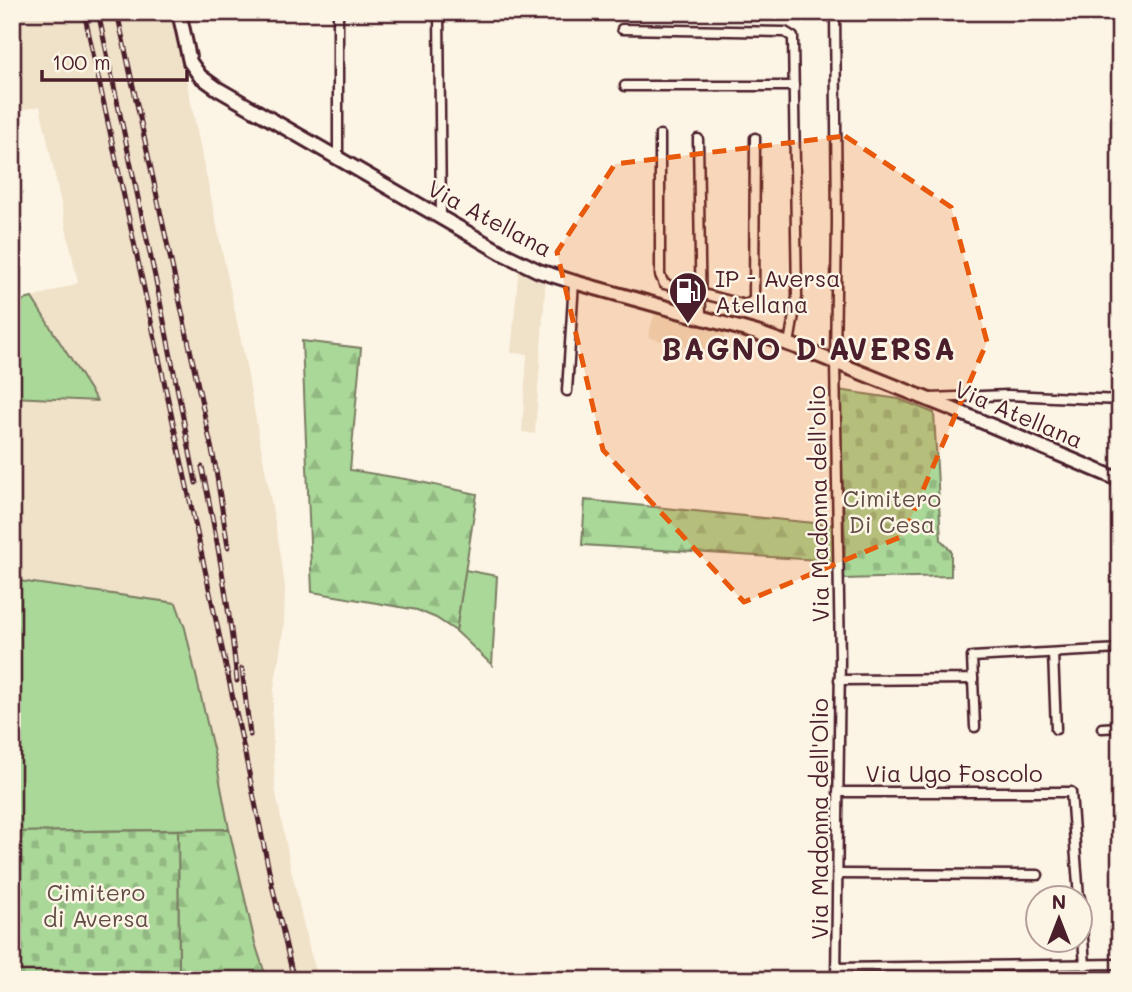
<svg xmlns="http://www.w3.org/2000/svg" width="1132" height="992" font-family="Mali,sans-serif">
	<defs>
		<pattern id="forest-firs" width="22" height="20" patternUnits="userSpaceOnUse" patternTransform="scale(1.75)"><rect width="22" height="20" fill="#a9d898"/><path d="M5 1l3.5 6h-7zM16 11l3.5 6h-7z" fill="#93b983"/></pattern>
		<pattern id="cemetery-stones" width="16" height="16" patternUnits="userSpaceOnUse" patternTransform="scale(1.75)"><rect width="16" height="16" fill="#a9d898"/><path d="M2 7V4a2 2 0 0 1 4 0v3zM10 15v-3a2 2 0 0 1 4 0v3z" fill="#93b983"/></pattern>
	</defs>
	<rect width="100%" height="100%" fill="#fcf5e5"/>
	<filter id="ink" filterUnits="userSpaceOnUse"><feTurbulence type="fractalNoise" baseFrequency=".0143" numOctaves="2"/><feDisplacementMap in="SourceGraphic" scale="14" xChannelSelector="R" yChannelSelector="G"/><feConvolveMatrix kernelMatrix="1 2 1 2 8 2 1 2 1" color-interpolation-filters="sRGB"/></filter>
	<g filter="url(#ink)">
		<!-- built -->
		<g fill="#f0e1c9">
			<polygon points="12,12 172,12 244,355 280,550 285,588 284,626 274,689 272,722 275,788 291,869 309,948 319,980 267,980 255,943 185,628 176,603 12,580 12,397 96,401 32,298 78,283 40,106 17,111 12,88"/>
			<polygon points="519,265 546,277 535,434 522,432 527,354 511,353"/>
			<polygon points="656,308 727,328 719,357 648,337"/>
		</g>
		<!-- green -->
		<g fill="#a9d898" stroke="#7a7c62" stroke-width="2">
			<polygon points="32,298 97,401 12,397 12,310 21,310 20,301"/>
			<polygon points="465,570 497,576 492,665 456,631"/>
			<polygon points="12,580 176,603 185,628 217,766 229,829 12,832"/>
		</g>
		<!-- forest -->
		<g fill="url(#forest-firs)" stroke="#7a7c62" stroke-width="2">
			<polygon points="302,341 361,348 350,470 411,480 477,494 456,631 436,618 417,610 312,592"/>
			<polygon points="585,500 834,525 835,561 582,545"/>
			<polygon points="229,829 255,943 267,980 179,980 178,830"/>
		</g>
		<!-- cemetery -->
		<g fill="url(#cemetery-stones)" stroke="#7a7c62" stroke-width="2">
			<polygon points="838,390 899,399 934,413 941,540 951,551 951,576 844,579 845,541"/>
			<polygon points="178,830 179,980 12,980 12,832"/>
		</g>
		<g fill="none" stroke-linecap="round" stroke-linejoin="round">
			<defs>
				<g id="street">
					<polyline points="338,12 338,158"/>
					<polyline points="439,12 441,217"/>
					<polyline points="835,12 837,222 835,362 840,659 836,980"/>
					<polyline points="622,29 785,32 793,37 797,297 789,344"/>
					<polyline points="625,86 794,86"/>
					<polyline points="660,135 660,275 664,284 746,305 754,300 755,138"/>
					<polyline points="698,139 701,318"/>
					<polyline points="567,391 574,282"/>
					<polyline points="930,398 1008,395 1120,400"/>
					<polyline points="1053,653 1056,729"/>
					<polyline points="973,679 975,727"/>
					<polyline points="839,680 973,679 972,657 1120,649"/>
					<polyline points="1102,728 1120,727"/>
					<polyline points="838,792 1071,792 1079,898"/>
					<polyline points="838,874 1038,875"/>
					<polyline points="1080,898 1085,965"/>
					<polyline points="1053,965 1054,980"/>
					<polyline points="837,968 1120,964"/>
				</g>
				<polyline id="secondary" points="179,12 190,62 200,76 218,89 504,254 539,271 574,282 757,333 802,349 952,409 1120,480"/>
			</defs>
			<!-- street casing -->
			<use href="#street" stroke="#4a1f2b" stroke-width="13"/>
			<!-- secondary casing -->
			<use href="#secondary" stroke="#4a1f2b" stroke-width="18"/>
			<!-- street -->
			<use href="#street" stroke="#fcf5e5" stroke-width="8"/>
			<!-- secondary -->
			<use href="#secondary" stroke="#fcf5e5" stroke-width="12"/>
			<defs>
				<g id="rail">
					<polyline points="84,12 245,754 272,885 294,980"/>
					<polyline points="98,12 157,286 196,483"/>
					<polyline points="117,12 215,464 228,547"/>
					<path d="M 202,467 C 217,538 230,609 237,681"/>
					<polyline points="242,669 250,735"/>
				</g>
			</defs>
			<!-- rail casing -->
			<use href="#rail" stroke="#4a1f2b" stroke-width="5"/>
			<!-- rail -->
			<use href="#rail" stroke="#fcf5e5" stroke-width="2.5" stroke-dasharray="8" stroke-linecap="butt"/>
		</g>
	</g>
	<!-- marked area -->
	<path fill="#e8590c" fill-opacity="0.2" stroke="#e8590c" stroke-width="5" stroke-dasharray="14 9" stroke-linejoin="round" d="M 845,136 L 951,207 L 987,342 L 903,536 L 744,602 L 603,450 L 557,252 L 615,164 Z"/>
	<!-- icons -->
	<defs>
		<symbol id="fuel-pin" viewBox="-11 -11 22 30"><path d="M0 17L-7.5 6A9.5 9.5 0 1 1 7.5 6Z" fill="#4a1f2b" stroke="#fcf5e5"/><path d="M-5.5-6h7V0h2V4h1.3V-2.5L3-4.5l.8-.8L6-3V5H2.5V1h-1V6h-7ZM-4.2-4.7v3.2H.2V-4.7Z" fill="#fff"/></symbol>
	</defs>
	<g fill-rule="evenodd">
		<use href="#fuel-pin" x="666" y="269" width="44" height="60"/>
	</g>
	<g text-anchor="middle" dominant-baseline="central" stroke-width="5" stroke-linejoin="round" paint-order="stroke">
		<!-- street labels -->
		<g font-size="23" fill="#4a1f2b" stroke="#fcf5e5">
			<text transform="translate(490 218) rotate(28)">Via Atellana</text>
			<text transform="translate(1019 414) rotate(23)">Via Atellana</text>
			<text transform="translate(818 504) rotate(-91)">Via Madonna dell'olio</text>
			<text x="954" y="773">Via Ugo Foscolo</text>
			<text transform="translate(819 819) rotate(-90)">Via Madonna dell'Olio</text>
		</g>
		<!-- poi labels -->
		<g font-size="23" fill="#4a1f2b" stroke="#fcf5e5" text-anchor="start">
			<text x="715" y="278">IP - Aversa<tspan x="715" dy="26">Atellana</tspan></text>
		</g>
		<!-- park labels -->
		<g font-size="23" fill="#624d46" stroke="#fcf5e5">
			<text x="892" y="498">Cimitero<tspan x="892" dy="26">Di Cesa</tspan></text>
			<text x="96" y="892">Cimitero<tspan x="96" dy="26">di Aversa</tspan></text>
		</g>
		<!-- district labels -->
		<g font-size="30" font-weight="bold" letter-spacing="2" fill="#4a1f2b" stroke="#fcf5e5">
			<text x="809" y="348">BAGNO D'AVERSA</text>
		</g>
	</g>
	<!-- margin -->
	<rect width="1132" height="992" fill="none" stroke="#fcf5e5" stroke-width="42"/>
	<rect x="21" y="21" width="1090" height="950" fill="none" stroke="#4a1f2b" stroke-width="2.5" filter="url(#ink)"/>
	<!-- north arrow -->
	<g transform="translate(1059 919)"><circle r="33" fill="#fcf5e5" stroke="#b59f9b" stroke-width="2"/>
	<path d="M0-5L12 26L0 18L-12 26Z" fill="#4a1f2b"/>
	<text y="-10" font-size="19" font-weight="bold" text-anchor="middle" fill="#4a1f2b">N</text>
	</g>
	<!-- scale -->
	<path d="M42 70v10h145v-10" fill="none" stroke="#4a1f2b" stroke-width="3.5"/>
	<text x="52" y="70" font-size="21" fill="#4a1f2b" stroke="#fcf5e5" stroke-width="5" paint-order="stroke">100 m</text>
</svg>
